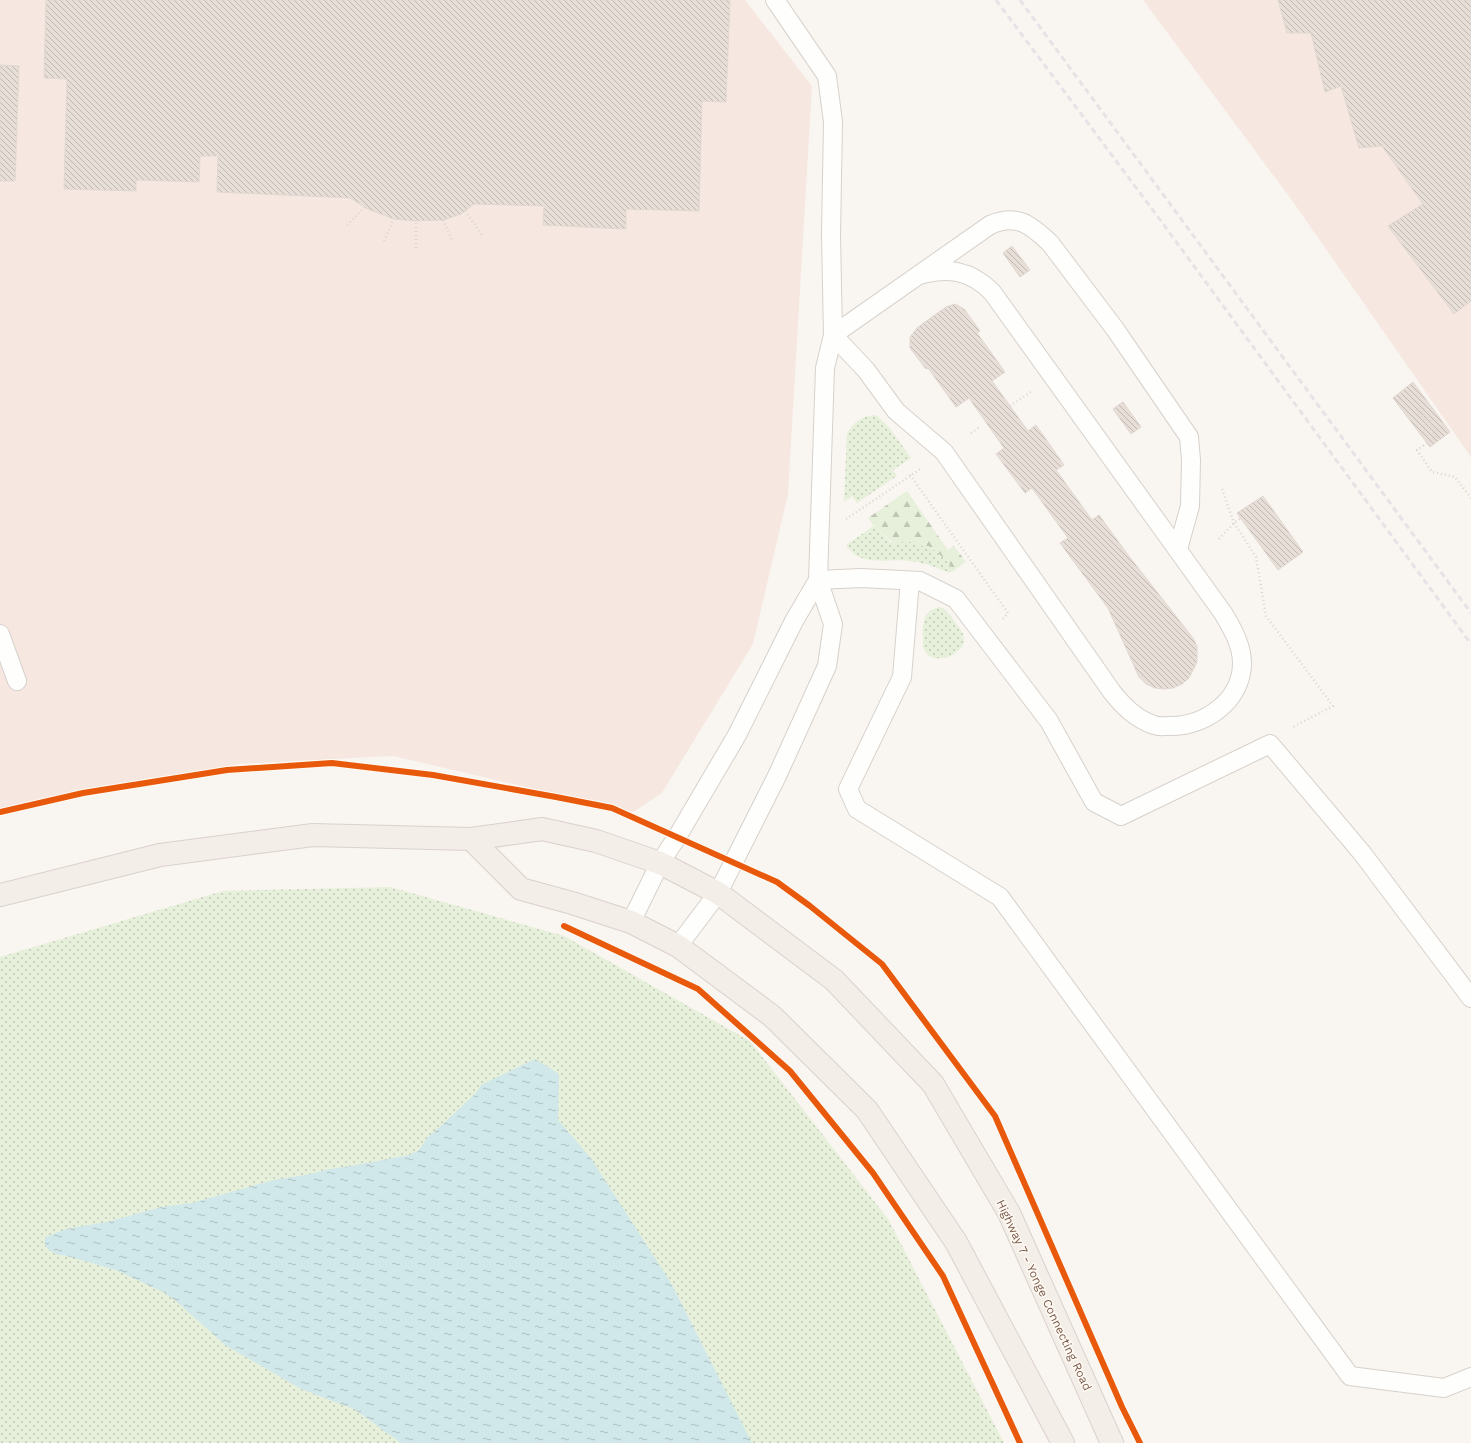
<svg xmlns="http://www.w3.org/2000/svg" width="1471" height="1443" font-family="'Work Sans',sans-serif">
	<defs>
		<pattern id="grass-dots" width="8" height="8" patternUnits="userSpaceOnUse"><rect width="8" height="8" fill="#e7f0db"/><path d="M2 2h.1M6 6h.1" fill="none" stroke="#c0c6b4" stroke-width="1.8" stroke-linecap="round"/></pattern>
		<pattern id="forest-firs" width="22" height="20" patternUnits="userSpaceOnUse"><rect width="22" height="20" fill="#e7f0db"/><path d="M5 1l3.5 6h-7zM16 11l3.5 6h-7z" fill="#c0c6b4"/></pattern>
		<pattern id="water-ripples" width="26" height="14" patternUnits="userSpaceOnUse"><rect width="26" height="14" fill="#d0e8ea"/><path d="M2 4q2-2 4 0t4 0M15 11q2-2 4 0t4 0" fill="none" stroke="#aebfc0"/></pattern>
		<pattern id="building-back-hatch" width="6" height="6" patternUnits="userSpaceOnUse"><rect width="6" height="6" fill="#e6ded7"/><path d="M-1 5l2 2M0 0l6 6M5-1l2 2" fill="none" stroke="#bfb7b1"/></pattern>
	</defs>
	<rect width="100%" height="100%" fill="#f9f5f0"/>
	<!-- commercial -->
	<g fill="#f6e8e1">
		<polygon points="0,0 745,0 812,86 788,494 753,644 662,793 633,812 393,756 238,764 0,813"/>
		<polygon points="1143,0 1471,0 1471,457 1291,199"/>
	</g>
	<!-- grass -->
	<g fill="url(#grass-dots)">
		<path d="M 876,415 L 889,427 L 911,458 L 893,470 L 897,476 L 857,503 L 852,496 L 844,502 L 847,434 C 854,421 862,416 876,415 Z"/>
		<path d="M 874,526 L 891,543 L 904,539 L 919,546 L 929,546 L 944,558 L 954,570 L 949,573 C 936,567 925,563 910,561 C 889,558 860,568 846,545 Z"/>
		<path d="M 940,607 C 947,610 951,616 955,622 C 959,627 964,633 964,639 C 965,655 930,669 923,647 C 924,630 918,611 940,607 Z"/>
		<polygon points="390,887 564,936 750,1041 888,1219 1004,1443 0,1443 0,957 223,891"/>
	</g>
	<!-- forest -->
	<path fill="url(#forest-firs)" d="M 907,491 L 948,550 L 954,546 L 966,562 L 954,570 L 944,558 L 929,546 L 919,546 L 904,539 C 902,544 900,545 895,545 L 874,526 L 868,518 Z"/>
	<!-- water -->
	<path fill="url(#water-ripples)" d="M 535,1059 L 559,1074 L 558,1120 L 590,1157 L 671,1283 L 752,1443 L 401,1443 L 354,1409 L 301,1389 L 225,1345 L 176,1301 L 163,1292 L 116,1270 L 67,1256 C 57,1256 40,1249 46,1237 L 66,1229 L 107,1222 L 161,1207 L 192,1203 L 274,1180 L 305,1175 L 330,1169 L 351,1166 L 409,1155 L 419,1150 L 427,1138 L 443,1124 L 476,1093 L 481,1085 Z"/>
	<!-- building -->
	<g fill="url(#building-back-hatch)" stroke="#e2d8d2">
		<polygon points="46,0 730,0 726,102 702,101 699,211 626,209 626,229 543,225 544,206 474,204 461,214 443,220 416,221 394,219 370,210 350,198 217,192 218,156 200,156 199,182 136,180 136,191 64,189 67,79 44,78"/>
		<polygon points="1278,0 1471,0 1471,301 1454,314 1388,226 1423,204 1382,146 1359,148 1341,86 1325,92 1311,33 1287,33"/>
		<polygon points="0,65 19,66 15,181 0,181"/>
		<polygon points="1012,246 1030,270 1020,277 1003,253"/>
		<polygon points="955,304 964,309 980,331 977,333 1005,372 992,381 1028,431 1036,425 1064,465 1056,470 1092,520 1099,515 1128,555 1193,638 1197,646 1197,662 1189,678 1182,684 1173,688 1164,689 1155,688 1146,684 1139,677 1108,608 1060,543 1068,538 1032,488 1025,493 996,454 1004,448 969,398 956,407 928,368 926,369 910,348 910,337 918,327 946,307"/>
		<polygon points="1413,382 1450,432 1430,447 1393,398"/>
		<polygon points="1123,402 1141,427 1131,434 1113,409"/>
		<polygon points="1263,496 1303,552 1278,570 1237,513"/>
	</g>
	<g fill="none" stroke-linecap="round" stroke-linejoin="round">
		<defs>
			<g id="lane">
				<path d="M 833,335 L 866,370 L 896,411 L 944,452 L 1112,692 C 1124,707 1136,719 1154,725 C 1159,727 1164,726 1169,726 C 1204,727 1242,701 1242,663 C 1242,645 1232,628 1223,613 L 992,292 C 970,270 948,267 919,275"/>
				<path d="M 833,335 L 990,225 C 1017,213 1031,225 1050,243 L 1115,329 L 1189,437 L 1191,460 L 1190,506 L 1178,549"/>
				<polyline points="818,580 861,578 920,581 956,599 1049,721 1094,802 1121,816 1270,744 1362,853 1471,998"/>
				<polyline points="910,581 902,677 848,789 857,809 1000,897 1350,1376 1444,1388 1471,1377"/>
				<polyline points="0,634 17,681"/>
				<polyline points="631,922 660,863 677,837 737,735 794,621 818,580"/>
				<polyline points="678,946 718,893 777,776 827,666 833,624 818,580 825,368 833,335 831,234 833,122 827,76 775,0"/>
			</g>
			<g id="primary">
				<polyline points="471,839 521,889 572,903 631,922 678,946 772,1016 867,1110 956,1242 1063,1443"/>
				<polyline points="0,895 160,855 313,835 471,839 542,829 596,841 660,863 718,893 834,980 933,1084 1009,1213 1112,1443"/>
			</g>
		</defs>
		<!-- lane casing -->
		<use href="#lane" stroke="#d7d1cb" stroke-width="20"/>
		<!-- primary casing -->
		<use href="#primary" stroke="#dad1cc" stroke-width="24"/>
		<!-- path -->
		<g stroke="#dcd5d0" stroke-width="2.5" stroke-dasharray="1 3" stroke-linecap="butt">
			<polyline points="465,211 482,235"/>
			<polyline points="443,220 453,242"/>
			<polyline points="347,225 365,207"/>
			<polyline points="384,241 394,219"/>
			<polyline points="416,248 416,221"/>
			<polyline points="1010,406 1032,391"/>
			<polyline points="1419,408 1439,435 1417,450 1432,472 1455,477 1471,498"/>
			<polyline points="1416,410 1436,437"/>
			<polyline points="971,433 980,427"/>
			<polyline points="910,475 1008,613 1003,619"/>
			<polyline points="1222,489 1234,523 1256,557 1266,616 1333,706 1291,728"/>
			<polyline points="846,519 922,468"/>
			<polyline points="1219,539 1234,523 1241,518"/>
		</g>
		<!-- lane -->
		<use href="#lane" stroke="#fefefd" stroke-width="18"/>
		<!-- primary -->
		<use href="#primary" stroke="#f3eee8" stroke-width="22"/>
		<!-- rail -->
		<g stroke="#e6e3e7" stroke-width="3" stroke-dasharray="6 4" stroke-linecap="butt">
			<polyline points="996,0 1158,217 1471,644"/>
			<polyline points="1020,0 1471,613"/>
		</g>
		<defs>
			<g id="cycleway">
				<polyline points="0,812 83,793 227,770 332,763 433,775 556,797 612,808 777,882 810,906 882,964 995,1116 1122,1407 1140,1443"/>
				<polyline points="564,926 698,989 790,1071 873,1173 943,1276 1020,1443"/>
			</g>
		</defs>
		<!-- cycleway casing -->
		<use href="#cycleway" stroke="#fffaf3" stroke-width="8"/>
		<!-- cycleway -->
		<use href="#cycleway" stroke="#e8590c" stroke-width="6"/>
	</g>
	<g text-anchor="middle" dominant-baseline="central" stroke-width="3" stroke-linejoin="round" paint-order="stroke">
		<!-- street labels -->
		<g font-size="12" fill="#7a5c4d" stroke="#fffaf3">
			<text transform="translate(1044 1295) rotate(65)">Highway 7 - Yonge Connecting Road</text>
		</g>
	</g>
</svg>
